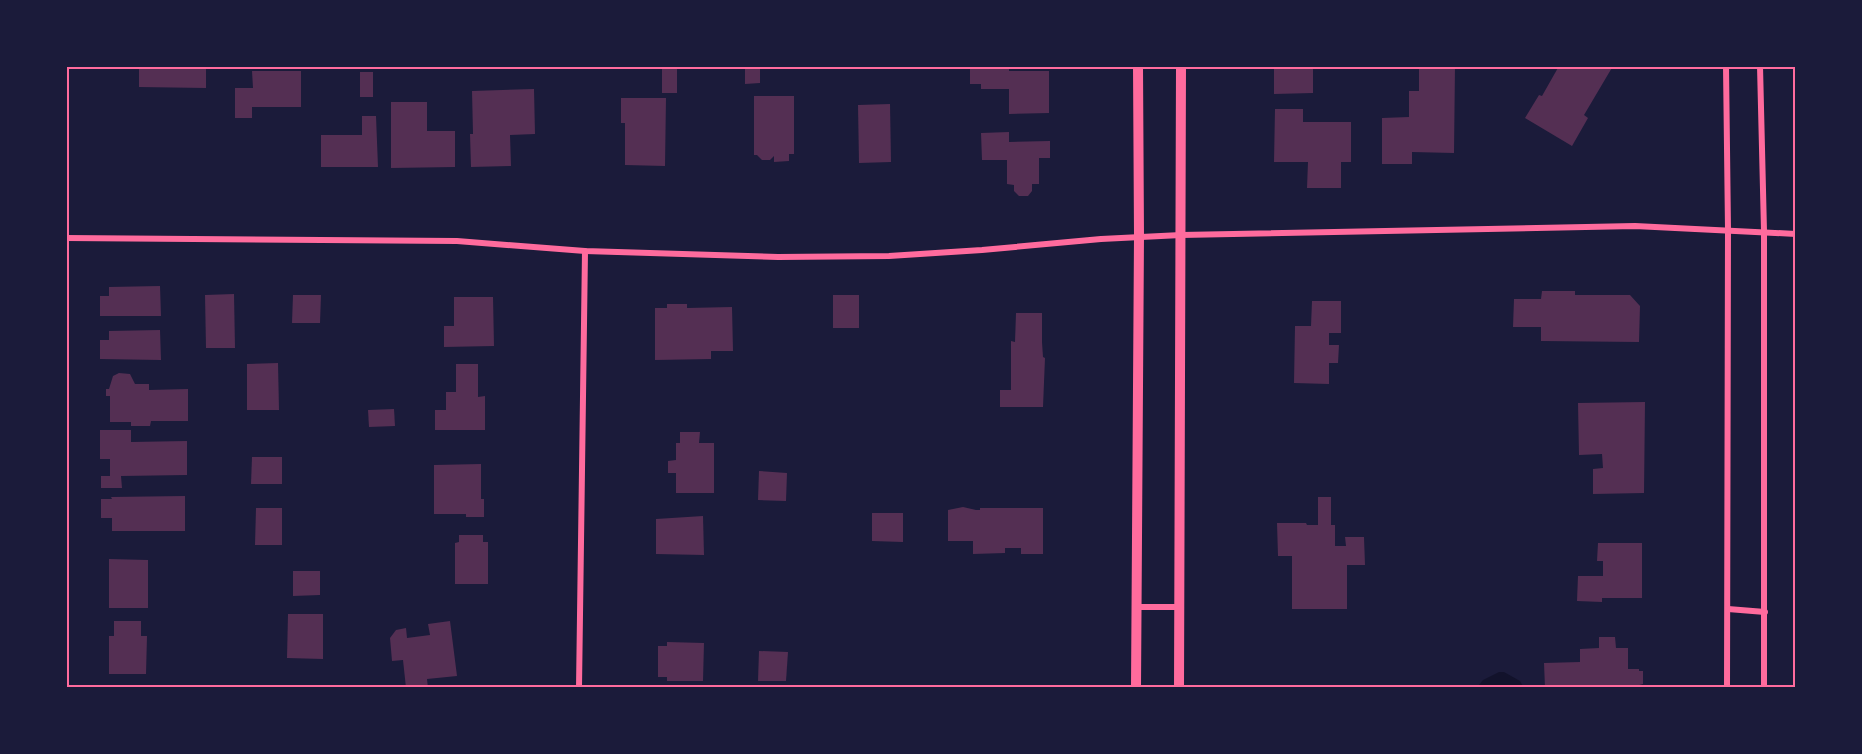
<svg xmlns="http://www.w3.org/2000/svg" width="1862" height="754" font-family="Signika,sans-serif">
	<rect width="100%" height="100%" fill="#1b1b3a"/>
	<!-- water -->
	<polygon fill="#12122b" points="1499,672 1504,672 1520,681 1524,688 1480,688 1479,685 1483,680"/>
	<!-- building -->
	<g fill="#542f53">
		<polygon points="139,66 206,66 206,88 139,87"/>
		<polygon points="662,66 677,67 677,93 662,93"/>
		<polygon points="745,66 760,66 760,83 745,84"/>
		<polygon points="970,66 1009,66 1009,71 1049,71 1049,113 1009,114 1009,89 981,89 981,84 970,84"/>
		<polygon points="1274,66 1313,66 1313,93 1274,94"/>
		<polygon points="1419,66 1455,66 1454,153 1412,152 1412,164 1382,164 1382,118 1409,117 1409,91 1419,91"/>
		<polygon points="1559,66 1613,66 1584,115 1588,118 1572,146 1525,118 1539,95 1542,96"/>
		<polygon points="252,71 301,71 301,107 252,107 252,118 235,118 235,88 253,88"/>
		<rect x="360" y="72" width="13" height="25"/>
		<polygon points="534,89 535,134 510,135 511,166 471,167 470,134 473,134 472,91"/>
		<polygon points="754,96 794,96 794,154 789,154 789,161 774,162 774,156 770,160 762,160 757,155 754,155"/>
		<polygon points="621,98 666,98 665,166 625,165 625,123 621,123"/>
		<polygon points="391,102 427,102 427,131 455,131 455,167 391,168"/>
		<polygon points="890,104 891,162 859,163 858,105"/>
		<polygon points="1275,109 1303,109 1303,122 1351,122 1351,162 1341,162 1341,188 1307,188 1308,162 1274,162"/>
		<polygon points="362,116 376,116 378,167 321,167 321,135 362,135"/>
		<polygon points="1009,132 1009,142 1050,141 1050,158 1039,158 1039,184 1032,184 1032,191 1028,196 1019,196 1014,191 1014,185 1007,184 1007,160 982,160 981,133"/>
		<polygon points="160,286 161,316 100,316 100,296 109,296 109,287"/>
		<polygon points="1542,291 1575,291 1575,295 1630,295 1640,306 1639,342 1541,341 1541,327 1513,327 1514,299 1541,299"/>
		<polygon points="234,294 235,348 206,348 205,295"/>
		<polygon points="293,295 321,295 320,323 292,323"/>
		<rect x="833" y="295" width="26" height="33"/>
		<polygon points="454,297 493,297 494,346 444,347 444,326 454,326"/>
		<polygon points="1312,301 1341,301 1341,333 1329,333 1329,345 1339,345 1338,363 1329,363 1329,384 1294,383 1295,326 1311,326"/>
		<polygon points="667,304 687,304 687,308 732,307 733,351 711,351 711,359 655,360 655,308 667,308"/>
		<polygon points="1016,313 1042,313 1042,342 1043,357 1045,358 1043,407 1000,407 1000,390 1011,390 1011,341 1015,342"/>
		<polygon points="160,330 161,360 100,359 100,340 109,340 109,331"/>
		<polygon points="278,363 279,410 247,410 247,364"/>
		<polygon points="456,364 478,364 478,397 485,396 485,430 435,430 435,410 446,410 446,392 456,392"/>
		<polygon points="119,373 130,374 135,384 149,384 149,390 188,389 188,421 151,421 150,426 131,426 131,422 110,422 110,396 106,396 106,389 109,389 113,376"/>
		<polygon points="1645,402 1644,493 1593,494 1593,469 1603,468 1602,454 1579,455 1578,403"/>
		<polygon points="394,409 395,426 369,427 368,410"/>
		<polygon points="100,430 131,430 131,442 187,441 187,475 121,476 122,488 101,488 101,476 110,476 110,459 100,459"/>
		<polygon points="680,432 700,432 699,443 714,443 714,493 676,493 676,473 668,473 668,461 676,460 676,443 680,443"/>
		<polygon points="252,457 282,457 282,484 251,484"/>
		<polygon points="481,464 481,499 484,499 484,517 466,517 466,514 434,514 434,465"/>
		<polygon points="759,471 787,473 786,501 758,500"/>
		<polygon points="185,496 185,531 112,531 112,518 101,518 101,499 112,499 111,497"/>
		<polygon points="1318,497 1331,497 1331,525 1335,525 1335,546 1346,546 1345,537 1364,537 1365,565 1347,565 1347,609 1292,609 1292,556 1278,556 1277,523 1306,523 1307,525 1318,525"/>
		<polygon points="963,507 976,510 980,510 980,508 1043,508 1043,554 1021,554 1021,548 1005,548 1005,553 973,554 973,541 948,541 948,510"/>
		<polygon points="256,508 282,508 282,545 255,545"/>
		<polygon points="872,513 903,513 903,542 872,541"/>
		<polygon points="703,516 704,555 656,554 656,519"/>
		<polygon points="459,535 483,535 483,542 488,542 488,584 455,584 455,543 459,542"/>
		<polygon points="1598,543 1642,543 1642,598 1602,598 1602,602 1577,601 1578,576 1603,576 1603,561 1597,561"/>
		<polygon points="109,559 148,560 148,608 109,608"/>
		<polygon points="293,571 320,571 320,595 293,596"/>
		<polygon points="288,614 323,614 323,659 287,658"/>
		<polygon points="114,621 141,621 141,636 147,636 146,674 109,674 109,636 114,636"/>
		<polygon points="450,621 457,676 427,679 428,688 406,688 403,660 392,661 390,638 396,630 406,628 407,638 430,635 428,624"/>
		<polygon points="1599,637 1615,637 1616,648 1628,648 1628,669 1639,669 1639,671 1643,671 1643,684 1628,688 1545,688 1544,663 1580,662 1580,649 1599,648"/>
		<polygon points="667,642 704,643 703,681 667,681 667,677 658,677 658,646 667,646"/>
		<polygon points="759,651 788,652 786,681 758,681"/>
	</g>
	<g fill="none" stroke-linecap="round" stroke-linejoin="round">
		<!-- minor -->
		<g stroke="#ff6b9d" stroke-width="6">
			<polyline points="1726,66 1728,230 1727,688"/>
			<polyline points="1760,66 1764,231 1764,688"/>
			<polyline points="66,238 457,241 585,251 778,257 889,256 982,250 1101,239 1181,235 1635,226 1796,234"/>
			<polyline points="1136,607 1179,607"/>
			<polyline points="1728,609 1765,612"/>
			<polyline points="579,688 585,251"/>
		</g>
		<!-- tertiary -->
		<g stroke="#ff6b9d" stroke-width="10">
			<polyline points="1136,688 1139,236 1138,66"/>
			<polyline points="1179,688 1181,66"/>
		</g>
	</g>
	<!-- border -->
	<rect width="1862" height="754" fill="none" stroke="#1b1b3a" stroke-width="135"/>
	<rect x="68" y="68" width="1726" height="618" fill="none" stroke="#ff6b9d" stroke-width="2"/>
</svg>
